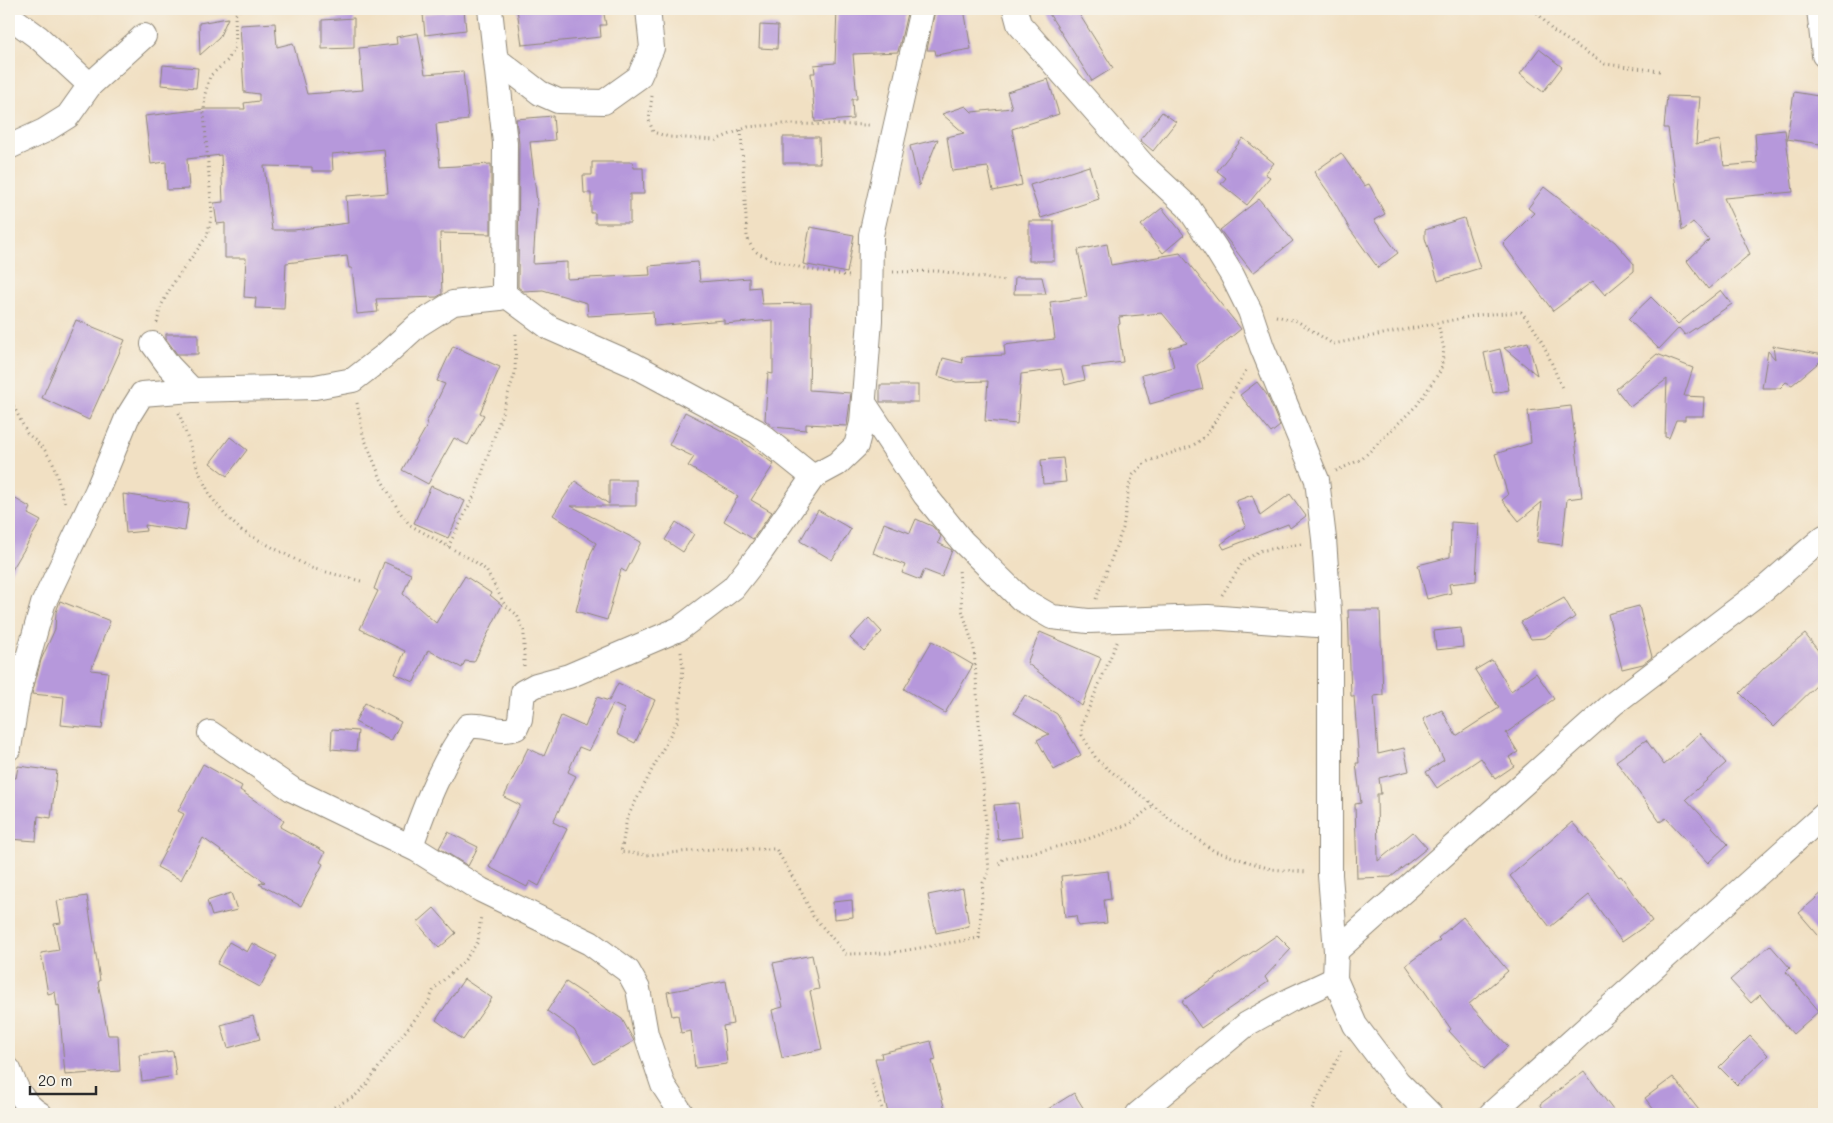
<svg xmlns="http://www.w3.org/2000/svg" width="1833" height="1123" font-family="Mali,sans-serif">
	<rect width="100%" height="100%" fill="#f7f3e8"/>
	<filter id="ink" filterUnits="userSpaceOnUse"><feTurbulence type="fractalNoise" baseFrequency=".02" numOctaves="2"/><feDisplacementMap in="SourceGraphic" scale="10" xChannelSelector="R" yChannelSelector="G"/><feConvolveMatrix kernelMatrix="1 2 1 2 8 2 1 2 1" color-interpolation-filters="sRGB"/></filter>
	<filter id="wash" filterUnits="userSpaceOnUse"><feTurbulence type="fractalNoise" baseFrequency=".0096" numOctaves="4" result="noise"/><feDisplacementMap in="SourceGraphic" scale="20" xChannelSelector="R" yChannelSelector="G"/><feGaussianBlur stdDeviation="1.12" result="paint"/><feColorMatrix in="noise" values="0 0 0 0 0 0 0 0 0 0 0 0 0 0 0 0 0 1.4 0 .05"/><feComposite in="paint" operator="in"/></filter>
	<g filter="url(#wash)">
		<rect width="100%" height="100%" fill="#f1e0c3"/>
		<g id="blocks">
			<!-- building -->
			<g fill="#b698db" fill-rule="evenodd">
				<polygon points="517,9 603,9 606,25 600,25 601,37 522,45"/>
				<polygon points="837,9 908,9 898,52 853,54 857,99 852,99 853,119 815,122 811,73 815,73 814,65 835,63"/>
				<polygon points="964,9 971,49 936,55 935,50 927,50 935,10"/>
				<polygon points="1046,9 1076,9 1113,68 1092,81"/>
				<polygon points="464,10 466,30 425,35 423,14"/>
				<polygon points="228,18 219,38 200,55 199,23"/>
				<polygon points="354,18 354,48 322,49 322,20"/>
				<path d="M 275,23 L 277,47 L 293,43 L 307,94 L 363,90 L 359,48 L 397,44 L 396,37 L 418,33 L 425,74 L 463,71 L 468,120 L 436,124 L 440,167 L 491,164 L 491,234 L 440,233 L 442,294 L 437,297 L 376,299 L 378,312 L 357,314 L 352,268 L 349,268 L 347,256 L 286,263 L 284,309 L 255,308 L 256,298 L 244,297 L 246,258 L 225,258 L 225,223 L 217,224 L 214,203 L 223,202 L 221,155 L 187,159 L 189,189 L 167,190 L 166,162 L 151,164 L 145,116 L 205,109 L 245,109 L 244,103 L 259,101 L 259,94 L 244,92 L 240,25 ZM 384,149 L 388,193 L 346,196 L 348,223 L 294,230 L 272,230 L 264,166 L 312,167 L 312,171 L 333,171 L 332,154 Z"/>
				<polygon points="760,25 778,26 777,49 759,48"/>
				<polygon points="1539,49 1562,67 1543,92 1520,74"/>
				<polygon points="163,65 198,68 196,88 161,85"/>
				<polygon points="1048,79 1059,114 1012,129 1022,185 993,191 988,167 952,171 947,137 964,133 942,114 966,106 972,112 1012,108 1007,92"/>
				<polygon points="1794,92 1824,97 1820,144 1787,139"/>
				<polygon points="1667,96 1700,97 1696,144 1720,140 1724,166 1757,163 1755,133 1785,130 1793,192 1724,198 1750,254 1708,289 1687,261 1709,240 1693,222 1682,231 1668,128 1664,128"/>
				<polygon points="1162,112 1176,122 1153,151 1140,140"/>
				<polygon points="553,116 555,140 530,142 537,202 533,264 567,262 567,279 650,275 649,266 698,262 700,282 749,278 749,288 760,287 762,304 811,303 809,390 851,393 847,426 806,424 806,430 773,427 765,420 768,373 773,374 773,320 724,324 724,320 654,326 653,312 588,316 587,303 543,290 523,291 518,287 519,143 516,119"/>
				<polygon points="783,137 819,137 820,163 783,163"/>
				<polygon points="1243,138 1274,163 1265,174 1270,177 1247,205 1221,184 1226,178 1217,171"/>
				<polygon points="938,139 919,186 910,146"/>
				<polygon points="1341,153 1364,186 1369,184 1385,214 1374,220 1398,253 1378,268 1349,228 1333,199 1314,172"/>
				<polygon points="592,162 633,162 634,168 643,168 644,194 630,194 630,223 595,223 595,213 591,213 591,193 584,193 583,175 592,175"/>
				<polygon points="1089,166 1099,199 1041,218 1030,185"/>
				<polygon points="1544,187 1615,242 1634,264 1634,271 1605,295 1593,281 1553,311 1503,244 1534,213 1528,208"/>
				<polygon points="1259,199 1293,241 1253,273 1220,230"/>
				<polygon points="1162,208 1184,235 1163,253 1141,225"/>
				<polygon points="1464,218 1480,268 1438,281 1425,238 1425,230"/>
				<rect x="1029" y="221" width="25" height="40"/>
				<polygon points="810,227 854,235 847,273 803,264"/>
				<polygon points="1107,244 1111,265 1180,253 1241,329 1197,365 1203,389 1150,404 1142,375 1174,367 1169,348 1187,343 1162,313 1119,317 1120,324 1118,325 1123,362 1082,367 1085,380 1065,385 1061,369 1021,374 1017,424 985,421 988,381 956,382 938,376 943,358 963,363 962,357 1005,355 1004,345 1055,339 1050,302 1087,297 1078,250"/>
				<polygon points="1015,277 1042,277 1046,294 1014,294"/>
				<polygon points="1721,290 1732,304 1685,335 1679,328 1659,349 1628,319 1651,297 1678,324"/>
				<polygon points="76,320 125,340 89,420 42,398"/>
				<polygon points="166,334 198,334 198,354 177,354 166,339"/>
				<polygon points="1528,342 1537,375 1504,348"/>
				<polygon points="453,346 500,367 480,413 484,415 468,445 454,438 428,484 402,470 428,424 426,423 445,384 437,381"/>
				<polygon points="1773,346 1824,355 1824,358 1792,385 1786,382 1780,388 1762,388 1768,351 1775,359"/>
				<polygon points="1500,349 1509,390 1493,393 1484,353"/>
				<polygon points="1657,354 1693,368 1684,396 1704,397 1703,416 1685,416 1685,420 1676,420 1669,438 1665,437 1667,379 1630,407 1616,389"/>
				<polygon points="1257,382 1267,395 1280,426 1271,433 1240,395"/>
				<rect x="880" y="385" width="38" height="17"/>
				<polygon points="1571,406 1582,497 1567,499 1562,545 1537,542 1542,502 1519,521 1502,500 1508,495 1495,454 1531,443 1528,411"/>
				<polygon points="685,412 740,440 774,464 751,500 772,512 753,539 724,521 738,496 688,466 694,457 669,445"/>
				<polygon points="230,437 247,450 227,476 210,463"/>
				<polygon points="1063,458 1066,482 1043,484 1041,460"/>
				<polygon points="609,480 636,480 636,506 571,506 641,542 626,572 621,569 607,620 576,611 591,553 596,543 553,515 575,481 609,504"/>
				<polygon points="431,486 465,501 448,538 414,523"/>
				<polygon points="123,494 189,504 185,531 145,525 146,531 126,533"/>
				<polygon points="1290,494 1306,516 1290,528 1288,524 1224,549 1221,544 1246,526 1236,501 1252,495 1260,516"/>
				<polygon points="9,495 31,508 28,514 41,521 9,575"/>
				<polygon points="818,510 851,529 832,560 800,541"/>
				<polygon points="916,519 932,526 941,536 938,543 952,550 942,577 924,570 920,580 902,573 905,565 873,553 884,523 910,533"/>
				<polygon points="676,522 694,534 683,552 665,540"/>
				<polygon points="1451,522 1479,524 1476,581 1449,584 1451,593 1427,599 1418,565 1450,557"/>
				<polygon points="384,562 411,574 403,594 436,623 465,576 491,593 490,595 502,605 474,662 465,661 462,668 428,650 414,682 395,674 405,651 360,629 378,591 374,589"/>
				<polygon points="1564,598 1575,617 1545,638 1531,639 1521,622"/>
				<polygon points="60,601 110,621 91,670 108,672 102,729 61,725 64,697 32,694 41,660 55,629 56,612"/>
				<polygon points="1639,606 1652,657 1643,664 1622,669 1608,614"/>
				<polygon points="1348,610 1380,610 1383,695 1374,696 1378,754 1404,748 1409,771 1379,778 1381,794 1377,794 1378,861 1413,832 1427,848 1391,877 1357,878 1355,804 1361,803 1356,763 1359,763 1354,696 1351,696"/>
				<polygon points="869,618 882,632 864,651 850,638"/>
				<polygon points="1461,628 1463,647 1436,650 1434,631"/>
				<polygon points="1040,632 1101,658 1082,706 1027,663"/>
				<polygon points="1805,634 1824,658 1824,678 1774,727 1740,693 1764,668"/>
				<polygon points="932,641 973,665 945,713 904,689"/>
				<polygon points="1492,660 1511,691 1536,673 1554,699 1506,733 1518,752 1509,757 1514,766 1495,779 1481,758 1437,788 1426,772 1444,760 1423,719 1442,710 1456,736 1499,708 1475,670"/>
				<polygon points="618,683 655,700 635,743 617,734 624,709 613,704 589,751 579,747 568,772 576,776 553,822 567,829 539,886 530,881 527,887 489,867 520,805 504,797 528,748 544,756 561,716 585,727 597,697 609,701"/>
				<polygon points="1025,695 1057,714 1081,755 1054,770 1037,740 1049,734 1014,713"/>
				<polygon points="365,703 401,722 391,741 355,722"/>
				<polygon points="332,729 358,731 356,751 331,749"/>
				<polygon points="1700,733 1726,763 1686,799 1728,844 1708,863 1666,818 1660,822 1616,761 1646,740 1664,765"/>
				<polygon points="203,764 242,786 240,790 284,821 280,827 325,852 320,862 323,864 301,906 259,884 265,882 203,838 181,880 157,867 184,814 178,811"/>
				<polygon points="18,766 57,771 51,818 38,816 36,841 9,839 9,777 16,778"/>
				<polygon points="1018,803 1022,837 998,840 994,805"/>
				<polygon points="1572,822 1619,877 1621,876 1652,921 1622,942 1589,895 1550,927 1510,876"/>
				<polygon points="448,832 478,847 468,866 439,848"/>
				<polygon points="1108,871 1111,899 1104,900 1107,923 1078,926 1076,916 1065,917 1061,876"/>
				<polygon points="963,888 969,926 936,933 928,895"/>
				<polygon points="1824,891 1824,942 1799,913"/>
				<polygon points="231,893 237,910 212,916 207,901"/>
				<polygon points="87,896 100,981 98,982 108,1035 118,1035 120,1071 65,1075 59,1005 57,1006 55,992 48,994 41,953 59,950 54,924 61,923 57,901"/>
				<polygon points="852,900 853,917 834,919 833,902"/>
				<polygon points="434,908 456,933 439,948 417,923"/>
				<polygon points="1463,917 1508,971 1469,1004 1508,1046 1484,1069 1449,1031 1451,1029 1406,965 1440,940 1438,938"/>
				<polygon points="1277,935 1291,949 1265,977 1268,982 1201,1028 1182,1001"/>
				<polygon points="229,942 247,952 252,943 277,956 260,987 217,964"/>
				<polygon points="1770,945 1790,968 1786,972 1819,1011 1793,1034 1760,995 1751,1003 1730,980"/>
				<polygon points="812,955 819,989 810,991 822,1049 782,1058 772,1010 783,1007 773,963"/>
				<polygon points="464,979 492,998 463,1040 436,1020"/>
				<polygon points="726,981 733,1024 723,1026 727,1064 695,1068 691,1031 681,1033 678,1015 672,1016 667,992"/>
				<polygon points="566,982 622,1019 634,1041 594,1064 574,1030 547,1011"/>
				<polygon points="253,1016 260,1039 228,1048 221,1025"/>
				<polygon points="1750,1036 1768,1055 1737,1085 1719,1067"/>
				<polygon points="931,1041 936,1060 932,1061 946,1114 899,1114 898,1110 888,1113 875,1058 882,1058 881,1053"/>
				<polygon points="173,1051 176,1076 142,1081 139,1055"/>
				<polygon points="1584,1071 1616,1114 1547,1114 1540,1104"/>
				<polygon points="1673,1077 1702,1114 1657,1114 1645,1098"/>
				<polygon points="1074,1093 1087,1114 1040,1114"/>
			</g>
		</g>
	</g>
	<g filter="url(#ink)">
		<use href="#blocks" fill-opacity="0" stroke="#8e8677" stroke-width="1"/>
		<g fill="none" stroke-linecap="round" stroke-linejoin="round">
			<defs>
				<g id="minor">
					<polyline points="1015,9 1019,24 1144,166 1188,207 1216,249 1232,275 1250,311 1262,347 1317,480 1324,539 1330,626 1330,875 1336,951 1335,979 1355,1025 1398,1082 1430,1114"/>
					<polyline points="1819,9 1824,55"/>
					<polyline points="9,16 39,38 90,85"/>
					<polyline points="496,59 540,93 558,101 604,102 639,77 652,48 648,9"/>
					<polyline points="9,147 44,131 68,116 90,85 144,36"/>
					<polyline points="504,294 550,328 634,365 756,431 813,477"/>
					<polyline points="153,344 169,366 192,390"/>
					<polyline points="864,403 925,495 962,541 1021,599 1052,617 1088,621 1208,617 1330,626"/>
					<polyline points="210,733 293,790 417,850 481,890 590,943 628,971 638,989 646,1034 663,1085 682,1114"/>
					<polyline points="9,748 18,693 43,604 97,491 127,418 142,394 192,390 315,387 353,380 384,356 418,325 453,303 500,298 504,294 505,143 490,9"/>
					<path d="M 411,846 C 426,803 441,764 468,726 C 488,724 499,734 516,728 L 520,719 L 523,692 L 536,685 L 569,676 L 679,629 L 733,588 L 758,556 L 813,477 L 837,464 L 856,446 L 862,423 L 870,320 L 871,235 L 922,9"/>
					<polyline points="1336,951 1613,704 1764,589 1824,537"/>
					<path d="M 9,1070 C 16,1089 23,1104 40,1114"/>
					<polyline points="1138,1114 1247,1024 1290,1000 1335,979"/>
					<polyline points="1491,1114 1824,815"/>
				</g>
			</defs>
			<!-- minor casing -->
			<use href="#minor" stroke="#8e8677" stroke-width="26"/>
			<!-- path -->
			<g stroke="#8e8677" stroke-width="3" stroke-dasharray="1 4" stroke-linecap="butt">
				<polyline points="1534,9 1553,31 1605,64 1660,71"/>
				<polyline points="652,96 649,120 653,132 669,137 716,140 748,127 783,124 873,125"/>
				<path d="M 741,130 L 747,236 C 748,240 751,247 754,250 C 768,263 830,274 850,276"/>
				<polyline points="893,272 938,271 1006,281"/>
				<path d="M 1276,316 L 1297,321 L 1333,344 L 1478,315 L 1521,312 C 1541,333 1551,362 1562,388"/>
				<polyline points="157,323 161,306 172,285 207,236 212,214 204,113 205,94 210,76 228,60 236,45 235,15 240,9"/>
				<polyline points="9,397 27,433 44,449 53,463 65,504"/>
				<polyline points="357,403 363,435 381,479 399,511 410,525 474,561 486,570 505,605 517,615 524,631 524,666"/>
				<polyline points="179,413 199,472 211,497 226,516 242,531 311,568 361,581"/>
				<polyline points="1336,471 1362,459 1417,405 1441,370 1444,349 1438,324"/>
				<polyline points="448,547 476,492 505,404 515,373 516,331"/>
				<polyline points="1222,595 1243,562 1259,551 1301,544"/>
				<polyline points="1096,599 1123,528 1129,486 1133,475 1146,462 1192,446 1206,436 1247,369"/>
				<polyline points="1117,642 1082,724 1082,735 1097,760 1176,824 1214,851 1271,869 1307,872"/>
				<polyline points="681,652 683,668 678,720 627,818 621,852 647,855 714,849 776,849 802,893 813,916 846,954 890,953 979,938 983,883 989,872 974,648 962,610 959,569"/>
				<polyline points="999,864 1003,859 1082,841 1130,824 1153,805"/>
				<polyline points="871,1079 884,1114"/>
				<polyline points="327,1114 332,1108 355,1096 368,1083 392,1048 428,1003 434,989 464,961 478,942 481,915"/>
				<polyline points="1310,1114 1343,1048"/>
			</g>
			<!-- minor -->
			<use href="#minor" stroke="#fff" stroke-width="24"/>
		</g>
	</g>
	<!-- margin -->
	<rect width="1833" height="1123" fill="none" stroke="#f7f3e8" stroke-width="30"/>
	<!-- scale -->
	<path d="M30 1086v8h66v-8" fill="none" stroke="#2b2b2b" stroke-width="2.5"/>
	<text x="38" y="1086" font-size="15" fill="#2b2b2b" stroke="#f7f3e8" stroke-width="4" paint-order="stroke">20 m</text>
</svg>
